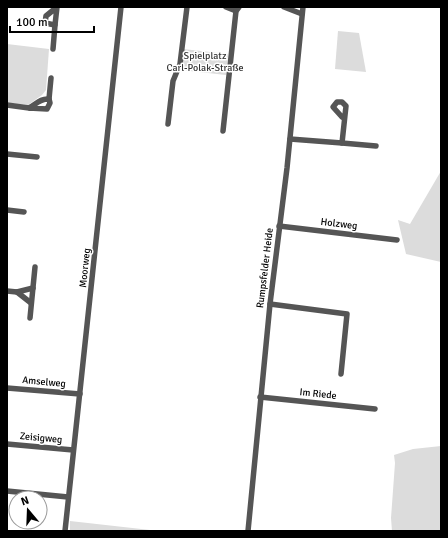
<svg xmlns="http://www.w3.org/2000/svg" width="448" height="538" font-family="Signika,sans-serif">
	<rect width="100%" height="100%" fill="#fff"/>
	<!-- green -->
	<g fill="#dcdcdc">
		<polygon points="338,31 359,33 366,72 335,69"/>
		<polygon points="7,44 49,49 46,90 42,95 28,105 7,103"/>
		<polygon points="183,49 228,54 226,75 181,70"/>
		<polygon points="441,171 441,262 406,254 398,220 410,224"/>
		<polygon points="441,446 441,531 392,531 391,518 395,463 394,455 413,449"/>
		<polygon points="70,521 159,531 70,531"/>
	</g>
	<g fill="none" stroke-linecap="round" stroke-linejoin="round">
		<!-- minor -->
		<g stroke="#555" stroke-width="5.5">
			<polygon points="57,7 55,25 45,23 46,16"/>
			<polyline points="226,7 236,11"/>
			<polyline points="284,7 302,14"/>
			<polyline points="53,49 55,25"/>
			<polyline points="49,99 51,78"/>
			<path d="M 7,105 L 29,108 L 47,109 L 50,103 L 49,99 C 41,98 36,104 29,108"/>
			<polyline points="168,124 173,81 180,64 187,7"/>
			<polyline points="223,131 236,11 239,7"/>
			<polyline points="290,139 342,143 346,106 342,102 337,102 333,107 342,117 344,118"/>
			<polyline points="342,143 376,146"/>
			<polyline points="7,154 37,157"/>
			<polyline points="7,210 24,212"/>
			<polyline points="279,226 397,240"/>
			<polyline points="7,291 17,292"/>
			<polyline points="31,303 17,292 33,288"/>
			<polyline points="270,304 347,314 341,374"/>
			<polyline points="30,318 35,267"/>
			<polyline points="7,388 80,394"/>
			<polyline points="260,397 375,409"/>
			<polyline points="7,444 73,450"/>
			<polyline points="7,491 68,497"/>
			<polyline points="65,531 121,7"/>
			<polyline points="248,531 270,304 287,168 303,7"/>
		</g>
	</g>
	<g text-anchor="middle" dominant-baseline="central" stroke-width="3" stroke-linejoin="round" paint-order="stroke">
		<!-- park labels -->
		<g font-size="10" fill="#333" stroke="#fff">
			<text x="205" y="56">Spielplatz<tspan x="205" dy="12">Carl-Polak-Straße</tspan></text>
		</g>
		<!-- street labels -->
		<g font-size="10" fill="#000" stroke="#fff">
			<text transform="translate(339 224) rotate(7)">Holzweg</text>
			<text transform="translate(85 268) rotate(-84)">Moorweg</text>
			<text transform="translate(265 268) rotate(-83)">Rumpsfelder Heide</text>
			<text transform="translate(44 382) rotate(5)">Amselweg</text>
			<text transform="translate(318 394) rotate(6)">Im Riede</text>
			<text transform="translate(41 438) rotate(5)">Zeisigweg</text>
		</g>
	</g>
	<!-- border -->
	<rect width="448" height="538" fill="none" stroke="#000000" stroke-width="16"/>
	<!-- north arrow -->
	<g transform="translate(28 510) rotate(341)"><circle r="19" fill="#ffffff" stroke="#999999"/>
	<path d="M0-3L7 15L0 10L-7 15Z" fill="#000000"/>
	<text y="-6" font-size="11" font-weight="bold" text-anchor="middle" fill="#000000">N</text>
	</g>
	<!-- scale -->
	<path d="M10 26v6h84v-6" fill="none" stroke="#000000" stroke-width="2"/>
	<text x="16" y="26" font-size="12" fill="#000000" stroke="#ffffff" stroke-width="3" paint-order="stroke">100 m</text>
</svg>
